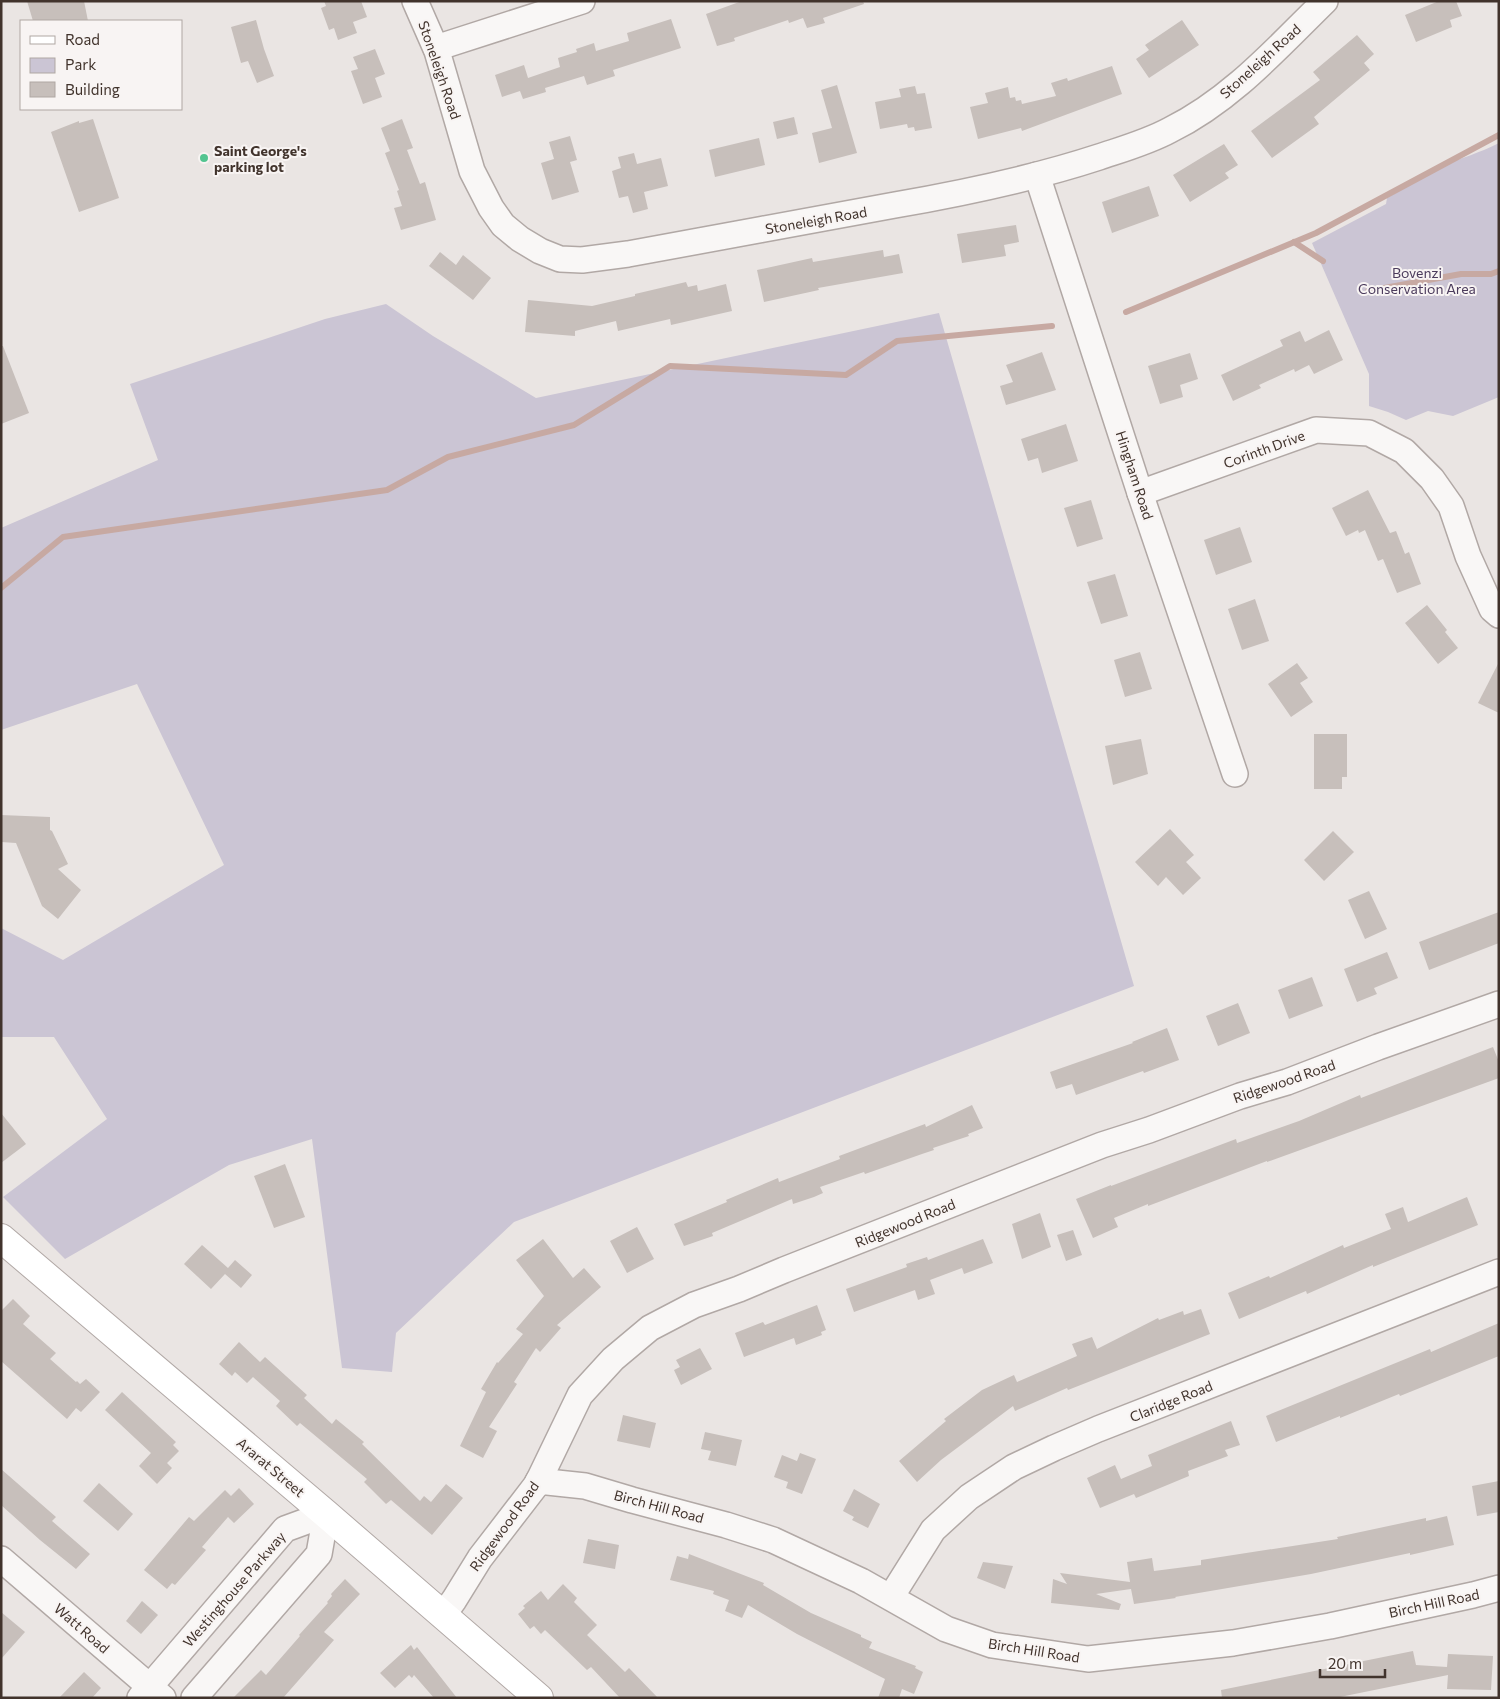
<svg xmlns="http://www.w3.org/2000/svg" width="1500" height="1699" font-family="Commissioner,sans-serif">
	<rect width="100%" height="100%" fill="#eae5e3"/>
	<!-- green -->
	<g fill="#cbc5d4">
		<path d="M 1499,143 L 1499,397 L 1453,416 L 1428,411 L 1406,420 L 1388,412 L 1369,406 L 1369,374 L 1312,243 L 1386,204 L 1387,198 C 1405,188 1423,176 1441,167 C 1460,158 1480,153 1499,143 Z"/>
		<polygon points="386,304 433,336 536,398 939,313 1134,986 514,1222 396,1333 392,1372 342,1368 312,1139 229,1165 65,1259 3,1197 107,1119 54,1037 1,1037 1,928 63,960 224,865 137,684 1,730 1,528 158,460 130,384 325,319"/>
	</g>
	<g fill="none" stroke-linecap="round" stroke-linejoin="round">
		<!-- stream -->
		<g stroke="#c7a9a2" stroke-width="6">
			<polyline points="1294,242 1323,261"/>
			<polyline points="1368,291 1461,274 1491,274 1499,271"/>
			<polyline points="1126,312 1316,233 1499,135"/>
			<polyline points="1,588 63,537 387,490 448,457 574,425 670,366 846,375 897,341 1052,326"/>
		</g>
	</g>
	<!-- building -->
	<g fill="#c7bfbb">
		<polygon points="27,1 84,1 88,21 33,21"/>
		<polygon points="324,1 361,1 367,17 353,22 357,33 338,40 334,28 329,30 321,8 326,6"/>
		<polygon points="742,1 863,1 864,4 823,18 825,23 807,28 803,18 789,23 788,20 734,38 735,41 717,46 706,14"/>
		<polygon points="1439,1 1456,1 1462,16 1450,20 1452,27 1416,42 1405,15"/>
		<polygon points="671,19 681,48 613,70 615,76 587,85 584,76 545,88 546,92 523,99 520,91 502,97 495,75 524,65 528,78 560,67 558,58 577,52 576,49 594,43 596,51 629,41 627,33"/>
		<polygon points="256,20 264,49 274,76 257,83 248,61 241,63 231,27"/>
		<polygon points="1182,20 1199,45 1149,78 1136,59 1149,50 1145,45"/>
		<polygon points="1357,35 1374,54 1364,63 1370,70 1314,117 1319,124 1272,158 1251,131 1320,80 1313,72"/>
		<polygon points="375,49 385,74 375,78 382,97 363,104 351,71 358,69 353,57"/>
		<polygon points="1112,66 1122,94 1022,131 1021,128 978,139 970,107 988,103 985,93 1008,87 1010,98 1015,97 1016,101 1021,100 1022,104 1056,96 1051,83 1067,78 1068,81"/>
		<polygon points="837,85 857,153 819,163 812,133 832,128 821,90"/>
		<polygon points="915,86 917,94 925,93 932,128 915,131 914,127 908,128 907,124 880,129 875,102 901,97 899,89"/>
		<polygon points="794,117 798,134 777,139 773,122"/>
		<polygon points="93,119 119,198 79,212 51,132 79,121 79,123"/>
		<polygon points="402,119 413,148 407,150 420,184 425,182 436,220 401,230 394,208 402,206 397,191 399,190 385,153 390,151 381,128"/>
		<polygon points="570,136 577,160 570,162 579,192 552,200 541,163 554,159 549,142"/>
		<polygon points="759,138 765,165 715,177 709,150"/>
		<polygon points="1224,144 1238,165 1225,173 1229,178 1190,202 1173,175"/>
		<polygon points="634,153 637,164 661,158 668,186 644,192 648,209 633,213 628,196 619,198 612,171 621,168 618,157"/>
		<polygon points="1149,186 1159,216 1112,233 1102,202"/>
		<polygon points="1016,225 1019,242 1004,245 1006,256 962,263 957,234"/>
		<polygon points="883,250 884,257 899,254 903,273 818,288 819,290 764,302 757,270 812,258 813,262"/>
		<polygon points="440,252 456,265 463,255 491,278 473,300 429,266"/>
		<polygon points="686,282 688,287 697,285 698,291 726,284 732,311 671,325 670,319 618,331 616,321 575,331 575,336 525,332 528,300 592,306 635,296 635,294"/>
		<polygon points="1329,330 1343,360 1314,374 1309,365 1295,372 1294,369 1259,385 1261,388 1233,401 1221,375 1283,346 1280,340 1300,331 1305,342"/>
		<polygon points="1,346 3,346 29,413 1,424"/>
		<polygon points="1042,352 1056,390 1006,405 1000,386 1013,382 1006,365"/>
		<polygon points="1190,353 1198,379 1180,385 1183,397 1160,404 1148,366"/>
		<polygon points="1066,424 1078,461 1042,473 1038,458 1028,461 1021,439"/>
		<polygon points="1368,490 1390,533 1396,531 1405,554 1409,552 1421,584 1397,593 1383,559 1378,561 1365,530 1359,533 1358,530 1346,536 1332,508"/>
		<polygon points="1091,500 1103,539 1077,547 1064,508"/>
		<polygon points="1240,527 1252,562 1216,575 1204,540"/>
		<polygon points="1115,574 1128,616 1101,624 1087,582"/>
		<polygon points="1255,599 1269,641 1242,650 1228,609"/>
		<polygon points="1427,605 1447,630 1445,632 1458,648 1438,664 1405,623"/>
		<polygon points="1140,652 1152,689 1125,697 1114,660"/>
		<polygon points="1499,662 1499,713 1478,703"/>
		<polygon points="1297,663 1308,678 1300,683 1313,702 1291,717 1268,684"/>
		<polygon points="1314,734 1347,734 1347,777 1342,777 1342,789 1314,789"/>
		<polygon points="1141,739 1148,774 1113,785 1105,746"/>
		<polygon points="1,815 50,817 50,830 52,831 68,864 58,869 81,890 58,919 42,906 16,843 1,842"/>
		<polygon points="1170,829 1194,855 1186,862 1201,878 1183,895 1166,877 1158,886 1135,862"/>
		<polygon points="1333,831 1354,852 1324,881 1304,860"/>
		<polygon points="1369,891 1387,929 1365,939 1348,900"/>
		<polygon points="1499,912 1499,943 1429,970 1419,942"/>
		<polygon points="1387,952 1398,978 1374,988 1377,994 1357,1002 1344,969"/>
		<polygon points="1312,977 1323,1006 1289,1019 1278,990"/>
		<polygon points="1238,1003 1250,1033 1218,1046 1206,1016"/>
		<polygon points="1167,1028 1179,1060 1144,1073 1143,1071 1076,1095 1072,1084 1056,1089 1050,1072 1133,1043 1132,1042"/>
		<polygon points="1493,1047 1499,1062 1499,1078 1267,1162 1267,1161 1148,1206 1148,1204 1114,1218 1118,1227 1093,1238 1076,1199 1111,1185 1111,1186 1236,1139 1237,1143 1299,1121 1360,1095 1361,1098"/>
		<polygon points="972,1105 983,1128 968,1134 969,1136 933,1148 934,1150 922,1154 865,1174 864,1172 820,1187 823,1193 814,1197 793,1204 792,1199 712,1233 713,1236 684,1246 674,1224 727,1202 726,1200 778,1178 779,1182 840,1159 839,1156 925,1124 926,1127"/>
		<polygon points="1,1113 26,1144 1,1163"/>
		<polygon points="285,1164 305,1217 274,1228 254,1176"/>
		<polygon points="1467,1197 1478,1225 1373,1267 1373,1265 1307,1294 1306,1291 1239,1319 1228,1293 1269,1276 1270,1278 1343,1245 1344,1248 1391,1229 1385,1214 1403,1207 1408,1222"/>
		<polygon points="1040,1213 1051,1247 1022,1259 1012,1224"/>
		<polygon points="637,1227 654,1259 627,1273 610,1241"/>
		<polygon points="1073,1230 1082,1255 1066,1261 1057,1235"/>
		<polygon points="543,1239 573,1278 584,1268 601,1287 557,1325 561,1328 540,1352 536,1348 514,1382 517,1384 489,1427 497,1431 483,1458 460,1446 486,1392 481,1389 497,1362 498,1363 523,1334 516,1329 544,1296 516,1260"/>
		<polygon points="983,1239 993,1263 964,1274 962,1268 930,1280 935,1294 918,1300 915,1290 854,1312 846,1289 907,1267 906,1264 927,1257 928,1260"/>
		<polygon points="202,1245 228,1268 235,1260 252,1275 241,1288 225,1274 211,1289 184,1264"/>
		<polygon points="13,1299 30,1316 23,1324 56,1353 50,1359 76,1382 77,1381 80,1384 86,1379 100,1392 81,1412 76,1408 67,1419 1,1361 1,1311"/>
		<polygon points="817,1305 826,1330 821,1332 822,1335 796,1345 794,1338 744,1357 735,1333 763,1322 765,1325"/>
		<polygon points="1201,1309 1210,1334 1068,1390 1067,1388 1015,1411 1013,1406 941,1460 917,1482 899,1461 946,1421 944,1419 982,1390 1014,1375 1017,1382 1077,1356 1072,1344 1092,1337 1097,1349 1158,1318 1159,1320 1183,1311 1184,1315"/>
		<polygon points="1499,1323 1499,1356 1400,1396 1399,1394 1340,1418 1340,1416 1276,1442 1266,1416 1430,1349 1431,1352"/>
		<polygon points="239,1342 260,1362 265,1357 307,1395 304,1398 332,1424 336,1419 364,1442 362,1444 420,1501 424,1496 431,1502 446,1484 463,1498 432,1535 391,1500 386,1504 364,1482 367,1479 300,1423 297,1426 276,1406 280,1401 253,1377 247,1383 235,1372 232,1376 219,1364"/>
		<polygon points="700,1348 712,1369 681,1385 674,1370 680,1367 676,1360"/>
		<polygon points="122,1392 176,1442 173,1445 179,1451 167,1463 172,1468 157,1484 139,1466 151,1453 105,1410"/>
		<polygon points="623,1415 656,1423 650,1448 617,1441"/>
		<polygon points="1231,1421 1240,1445 1225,1450 1228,1456 1188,1471 1189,1476 1136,1498 1134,1494 1100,1508 1087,1478 1115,1465 1121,1479 1152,1466 1148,1455"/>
		<polygon points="705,1432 742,1440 736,1466 708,1460 711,1451 701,1449"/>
		<polygon points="800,1453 816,1459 802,1494 786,1488 788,1482 774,1477 782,1455 797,1461"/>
		<polygon points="1,1469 56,1517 52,1521 90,1554 76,1569 40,1540 1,1505"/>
		<polygon points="1499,1481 1499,1512 1477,1516 1472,1486"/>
		<polygon points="99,1483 133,1514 118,1531 83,1501"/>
		<polygon points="239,1488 254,1504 234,1523 228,1517 202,1547 206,1550 175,1585 172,1583 167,1589 144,1570 189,1517 194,1521 225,1490 231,1496"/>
		<polygon points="854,1489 880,1504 868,1528 852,1520 854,1517 843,1511"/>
		<polygon points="1447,1516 1454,1545 1410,1555 1410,1553 1311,1574 1175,1597 1176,1598 1134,1604 1131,1589 1096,1594 1121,1604 1119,1610 1051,1603 1053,1579 1067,1584 1060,1573 1130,1582 1127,1562 1152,1558 1154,1571 1201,1565 1201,1560 1338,1539 1337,1537 1426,1518 1426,1521"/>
		<polygon points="588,1539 619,1545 615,1569 583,1563"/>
		<polygon points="689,1554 764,1583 763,1585 811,1613 861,1635 861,1637 872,1642 869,1648 916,1666 915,1668 923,1672 914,1694 902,1689 899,1698 878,1698 885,1679 797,1634 748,1605 742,1618 725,1611 729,1600 713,1594 714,1591 670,1580 677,1556 688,1559"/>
		<polygon points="983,1562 1013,1566 1005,1589 977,1578"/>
		<polygon points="345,1579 360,1594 324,1632 334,1640 283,1698 233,1698 261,1670 266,1675 300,1636 299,1635 328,1603 327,1602 332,1596 331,1594"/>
		<polygon points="563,1584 577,1598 574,1602 597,1625 587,1635 625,1672 629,1668 658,1698 620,1698 591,1667 587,1670 545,1630 541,1634 534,1626 530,1629 518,1614 525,1608 523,1606 541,1591 548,1600"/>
		<polygon points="142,1601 158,1615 141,1634 126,1621"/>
		<polygon points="1,1612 25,1632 1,1659"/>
		<polygon points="411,1645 414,1650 417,1647 457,1698 434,1698 414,1675 412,1678 409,1675 395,1688 380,1673"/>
		<polygon points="1413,1651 1416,1665 1447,1667 1448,1654 1493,1656 1491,1690 1447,1689 1448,1675 1335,1698 1222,1698 1221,1690"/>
		<polygon points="84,1672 101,1688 92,1698 59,1698"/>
	</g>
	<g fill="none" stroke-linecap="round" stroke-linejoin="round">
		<defs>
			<g id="minor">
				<path d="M 415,1 L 437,51 L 472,171 L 491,208 L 503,225 L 520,239 L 540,251 L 560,259 L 582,260 L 628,254 C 717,238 806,221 895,205 C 964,193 1032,179 1099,157 C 1123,149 1148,142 1170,130 C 1231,100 1277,48 1325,1"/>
				<polyline points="436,48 582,1"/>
				<polyline points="1037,175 1140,493 1235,774"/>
				<polyline points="1140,493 1316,430 1369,433 1404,451 1432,479 1451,506 1468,556 1492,609 1499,615"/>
				<polyline points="537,1484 538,1481 585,1486 632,1500 726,1525 773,1540 861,1581 946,1629 992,1645 1088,1659 1233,1643 1330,1626 1473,1595 1499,1588"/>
				<polyline points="1,1559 163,1698"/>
				<polyline points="891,1597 933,1530 969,1497 1014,1467 1054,1448 1098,1429 1499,1272"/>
				<polyline points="443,1615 454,1600 480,1558 537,1484 580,1395 613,1359 650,1328 694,1305 739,1289 784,1270 1102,1145 1149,1130 1240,1096 1287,1082 1378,1047 1499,1004"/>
				<polyline points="140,1698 285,1529 326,1514"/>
				<polyline points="194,1698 319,1554 326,1514"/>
			</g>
			<polyline id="secondary" points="1,1238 326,1514 539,1698"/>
		</defs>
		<!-- minor casing -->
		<use href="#minor" stroke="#b1a8a5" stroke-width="28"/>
		<!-- secondary casing -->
		<use href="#secondary" stroke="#b1a8a5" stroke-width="30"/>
		<!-- minor -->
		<use href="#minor" stroke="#f9f7f6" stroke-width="25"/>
		<!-- secondary -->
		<use href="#secondary" stroke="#fff" stroke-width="28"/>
	</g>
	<!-- markers -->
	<circle fill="#53c490" stroke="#f8f4f3" stroke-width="2" cx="204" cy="158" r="5"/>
	<g text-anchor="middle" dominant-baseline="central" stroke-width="4" stroke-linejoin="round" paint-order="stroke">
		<!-- street labels -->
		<g font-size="14" fill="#41332c" stroke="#f8f4f3">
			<text transform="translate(1260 61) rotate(-42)">Stoneleigh Road</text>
			<text transform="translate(440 70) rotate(71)">Stoneleigh Road</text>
			<text transform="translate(816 220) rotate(-10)">Stoneleigh Road</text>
			<text transform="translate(1264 449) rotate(-20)">Corinth Drive</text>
			<text transform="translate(1135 475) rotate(72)">Hingham Road</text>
			<text transform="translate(1284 1081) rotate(-19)">Ridgewood Road</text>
			<text transform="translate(905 1223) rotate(-22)">Ridgewood Road</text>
			<text transform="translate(1171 1401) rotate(-22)">Claridge Road</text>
			<text transform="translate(271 1467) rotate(40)">Ararat Street</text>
			<text transform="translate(659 1506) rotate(15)">Birch Hill Road</text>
			<text transform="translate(504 1526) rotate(-54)">Ridgewood Road</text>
			<text transform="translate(234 1589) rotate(-49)">Westinghouse Parkway</text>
			<text transform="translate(1434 1603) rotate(-12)">Birch Hill Road</text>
			<text transform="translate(82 1628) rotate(41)">Watt Road</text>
			<text transform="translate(1034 1650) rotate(9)">Birch Hill Road</text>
		</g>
		<!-- poi labels -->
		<g font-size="14" font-weight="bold" fill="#41332c" stroke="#f8f4f3" text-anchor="start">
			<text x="214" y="150">Saint George's<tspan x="214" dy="16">parking lot</tspan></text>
		</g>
		<!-- park labels -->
		<g font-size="14" fill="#4b3b5c" stroke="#f8f4f3">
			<text x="1417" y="272">Bovenzi<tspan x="1417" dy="16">Conservation Area</tspan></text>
		</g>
	</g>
	<!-- border -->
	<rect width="1500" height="1699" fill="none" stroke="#41332c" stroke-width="5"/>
	<!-- legend -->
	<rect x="20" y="20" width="162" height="90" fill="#f8f4f3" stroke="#afa7a3"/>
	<rect x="30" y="36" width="25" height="8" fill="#ffffff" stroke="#afa7a3"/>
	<text x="65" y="45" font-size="15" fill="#41332c">Road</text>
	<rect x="30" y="58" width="25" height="15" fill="#cbc5d4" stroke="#afa7a3"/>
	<text x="65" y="70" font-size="15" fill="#41332c">Park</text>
	<rect x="30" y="82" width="25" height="15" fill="#c7bfbb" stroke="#afa7a3"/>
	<text x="65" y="95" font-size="15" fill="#41332c">Building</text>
	<!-- scale -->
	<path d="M1320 1669v8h65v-8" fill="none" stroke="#41332c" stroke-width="2.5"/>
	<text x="1328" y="1669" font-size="15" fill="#41332c" stroke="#f8f4f3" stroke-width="4" paint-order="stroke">20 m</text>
</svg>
